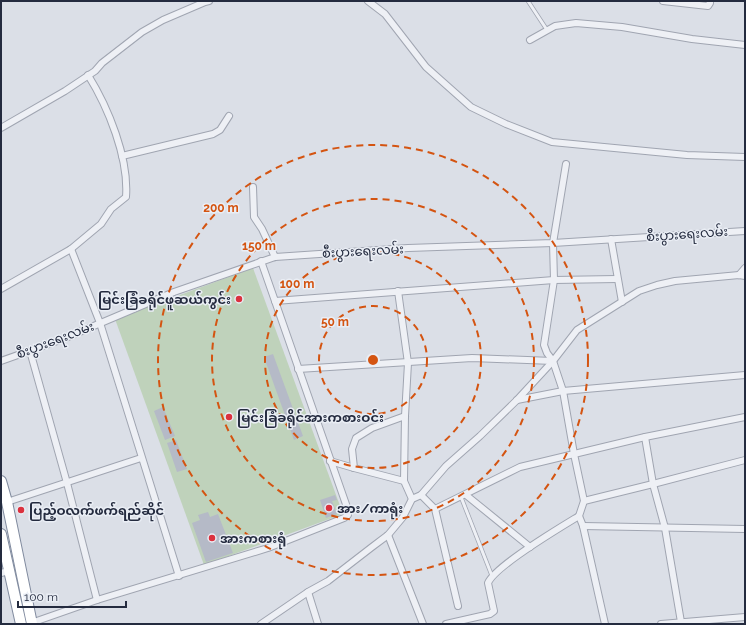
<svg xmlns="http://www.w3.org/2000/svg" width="746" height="625" font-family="Raleway,'Noto Sans Myanmar',sans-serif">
	<rect width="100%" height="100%" fill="#dbdfe7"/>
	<!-- green -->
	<polygon fill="#bfd2bb" points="253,268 343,514 204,565 115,319"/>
	<!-- building -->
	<g fill="#b5bac7">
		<polygon points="273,354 303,436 294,440 264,357"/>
		<polygon points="163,407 175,436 165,440 154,411"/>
		<polygon points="176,440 187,469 177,472 167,443"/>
		<polygon points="335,495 337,500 332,501 337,514 326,518 320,500"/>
		<polygon points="208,512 210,517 218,514 233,553 206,562 192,523 200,520 198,515"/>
	</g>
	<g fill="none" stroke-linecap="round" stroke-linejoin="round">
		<defs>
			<g id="service">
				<polyline points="528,1 547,30"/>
				<polyline points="461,497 492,576"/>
			</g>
			<g id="minor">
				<polyline points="368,1 385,14 426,67 471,107 506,124 552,142 687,155 745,157"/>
				<polyline points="663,1 708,6 710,3 710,1"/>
				<polyline points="530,40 555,26 576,23 622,27 692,39 745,45"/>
				<polyline points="1,128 65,91 95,71 102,63 142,32 163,20 205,2 209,1"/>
				<polyline points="122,156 213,134 220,130 229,116"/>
				<polyline points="566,164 553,243 554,280 544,345 547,353 553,361 563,391 574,454 584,501 579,516 583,526 605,624"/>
				<polyline points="253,187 254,217 262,229 275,257"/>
				<polyline points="611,239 622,302"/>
				<polyline points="71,249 100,323 179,576"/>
				<polyline points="739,275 745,268"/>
				<path d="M 1,289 L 71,249 L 101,224 L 111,209 L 126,197 C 129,158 108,107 88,75"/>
				<polyline points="398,291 408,363 405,416 404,481 412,499"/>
				<polyline points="275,301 554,280 617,279"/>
				<polyline points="30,351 67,483 97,600"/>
				<polyline points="1,361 63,339 174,292 275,257 408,248 553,243 745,231"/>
				<polyline points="298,369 472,358 553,361"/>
				<polyline points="517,400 563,391 745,375"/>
				<polyline points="645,437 653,484 665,528 681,622"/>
				<polyline points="330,461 354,468 404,481"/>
				<polyline points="354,468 352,449 356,438 372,428 405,416"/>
				<polyline points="421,495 435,509 458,606"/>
				<polyline points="466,495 530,547"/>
				<polyline points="584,501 653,484 745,460"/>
				<polyline points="7,502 141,458"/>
				<polyline points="435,509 520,467 645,437 745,417"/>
				<polyline points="583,526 745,529"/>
				<polyline points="388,535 423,624"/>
				<polyline points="1,573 9,571"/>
				<polyline points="308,592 318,624"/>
				<polyline points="31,623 97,600 268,548 344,518 348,515 348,510 261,261"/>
				<polyline points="261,624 308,592 328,581 372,547 388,535 403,517 412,499 421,495 446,466 480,436 517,400 553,361 577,330 639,291 657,285 675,281 739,275 745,276"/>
				<path d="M 446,624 L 490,614 L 494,611 L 488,583 C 495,566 561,527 579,516"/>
				<polyline points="661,624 745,617"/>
			</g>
			<g id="trunk">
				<polyline points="1,481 7,502 32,624"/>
				<polyline points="1,534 21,624"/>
			</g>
		</defs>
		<!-- service casing -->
		<use href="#service" stroke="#a0a5b1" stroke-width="4.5"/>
		<!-- minor casing -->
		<use href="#minor" stroke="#a0a5b1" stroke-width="8"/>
		<!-- trunk casing -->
		<use href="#trunk" stroke="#818b9f" stroke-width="12"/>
		<!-- service -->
		<use href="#service" stroke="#eef0f5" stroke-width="3"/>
		<!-- minor -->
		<use href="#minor" stroke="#eef0f5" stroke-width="6"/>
		<!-- trunk -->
		<use href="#trunk" stroke="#fff" stroke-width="10"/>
	</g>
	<!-- distance rings -->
	<g fill="none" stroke="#d45411" stroke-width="2" stroke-dasharray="7 5">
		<circle cx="373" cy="360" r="54"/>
		<circle cx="373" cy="360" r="108"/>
		<circle cx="373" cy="360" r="161"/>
		<circle cx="373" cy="360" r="215"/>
	</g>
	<!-- markers -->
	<g fill="#db313e" stroke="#eaeef5" stroke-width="1.5">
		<circle cx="239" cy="299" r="4"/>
		<circle cx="229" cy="417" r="4"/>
		<circle cx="329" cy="508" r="4"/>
		<circle cx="21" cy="510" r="4"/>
		<circle cx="212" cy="538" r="4"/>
	</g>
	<g text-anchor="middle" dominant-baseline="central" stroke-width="3" stroke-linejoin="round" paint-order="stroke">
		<!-- street labels -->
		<g font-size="13" fill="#242b3f" stroke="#eaeef5">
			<text transform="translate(687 234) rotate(-4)">စီးပွားရေးလမ်း</text>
			<text transform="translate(363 251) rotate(-3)">စီးပွားရေးလမ်း</text>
			<text transform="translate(55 340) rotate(-21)">စီးပွားရေးလမ်း</text>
		</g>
		<!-- poi labels -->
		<g font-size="13" font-weight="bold" fill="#242b3f" stroke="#eaeef5" text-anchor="start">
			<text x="231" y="299" text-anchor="end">မြင်းခြံခရိုင်ဖူဆယ်ကွင်း</text>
			<text x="237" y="417">မြင်းခြံခရိုင်အားကစားဝင်း</text>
			<text x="337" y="508">အား/ကာရုံး</text>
			<text x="29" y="510">ပြည့်ဝလက်ဖက်ရည်ဆိုင်</text>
			<text x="220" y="538">အားကစားရုံ</text>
		</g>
	</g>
	<circle cx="373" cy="360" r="6" fill="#d45411" stroke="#eaeef5" stroke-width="2"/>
	<g font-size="12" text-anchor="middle" font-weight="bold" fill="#d45411" stroke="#eaeef5" stroke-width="3" stroke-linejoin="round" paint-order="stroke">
		<text x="221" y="212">200 m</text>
		<text x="259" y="250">150 m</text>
		<text x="297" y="288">100 m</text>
		<text x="335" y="326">50 m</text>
	</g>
	<!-- border -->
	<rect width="746" height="625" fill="none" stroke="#242b3f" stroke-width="4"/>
	<!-- scale -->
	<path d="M18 601v6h108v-6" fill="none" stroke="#242b3f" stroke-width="2"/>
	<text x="24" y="601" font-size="12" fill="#242b3f" stroke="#eaeef5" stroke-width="3" paint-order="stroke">100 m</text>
</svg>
